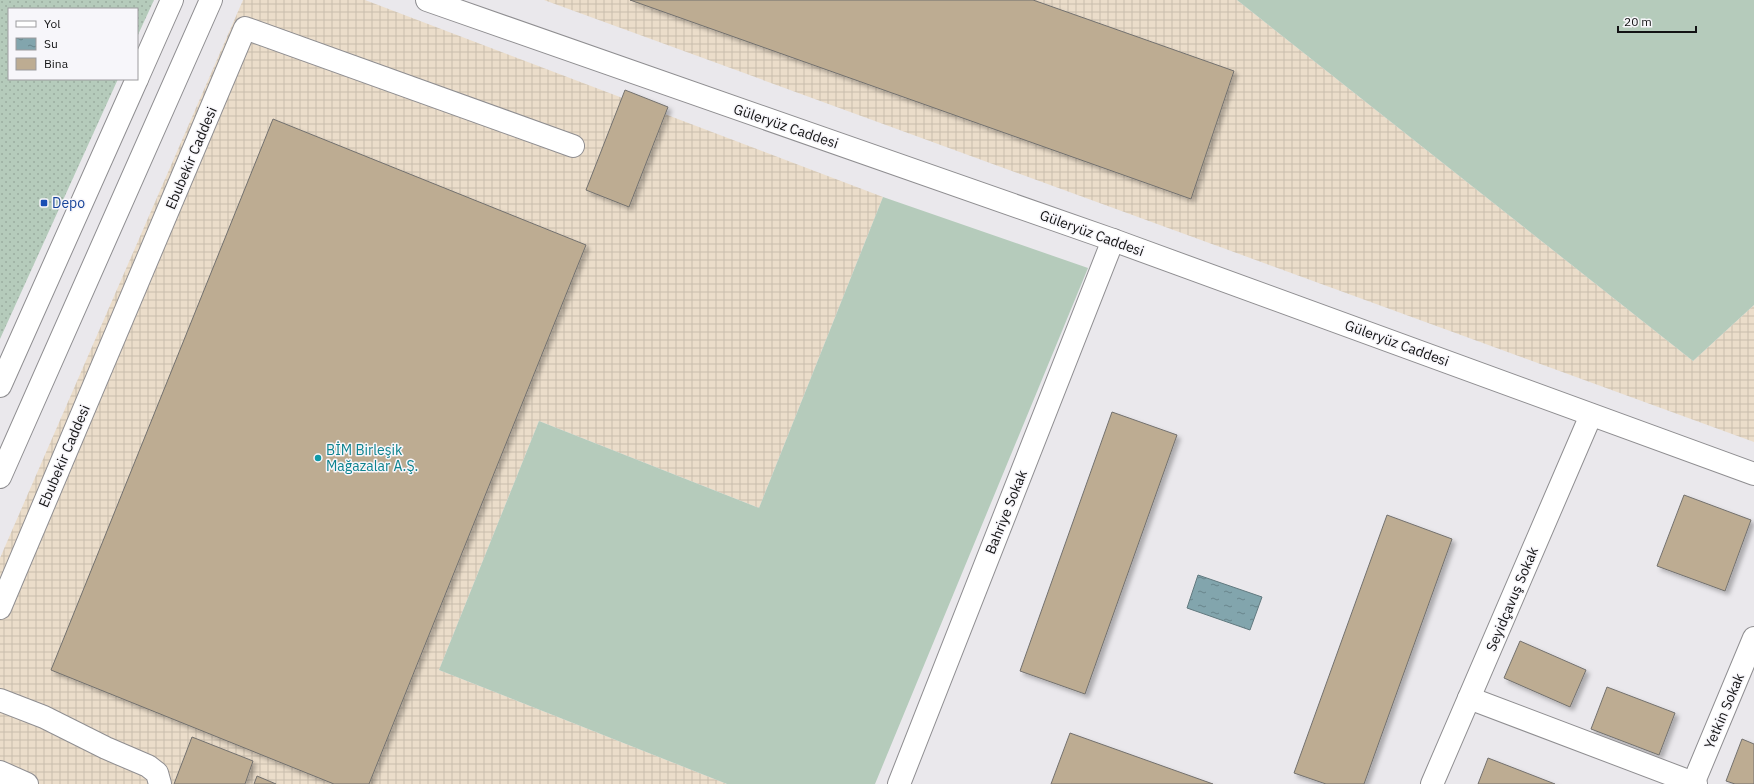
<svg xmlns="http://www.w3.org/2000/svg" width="1754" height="784" font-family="'IBM Plex Sans',sans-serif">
	<defs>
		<pattern id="industrial-grid" width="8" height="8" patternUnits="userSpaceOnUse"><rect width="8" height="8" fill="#ebddca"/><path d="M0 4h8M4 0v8" fill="none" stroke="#c9bdad"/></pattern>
		<pattern id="garden-dots" width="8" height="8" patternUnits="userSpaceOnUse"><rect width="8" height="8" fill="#b5cbbb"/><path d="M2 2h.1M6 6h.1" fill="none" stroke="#9bada0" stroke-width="1.8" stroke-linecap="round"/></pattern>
		<pattern id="water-ripples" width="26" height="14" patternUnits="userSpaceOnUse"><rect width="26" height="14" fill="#82a5ad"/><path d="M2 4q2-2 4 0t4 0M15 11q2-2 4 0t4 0" fill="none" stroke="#69858c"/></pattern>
		<filter id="shadow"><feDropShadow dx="3.5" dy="3.5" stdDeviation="2" flood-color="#0004"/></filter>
	</defs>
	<rect width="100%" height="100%" fill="#eae8ec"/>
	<!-- industrial -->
	<g fill="url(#industrial-grid)">
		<polygon points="243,0 365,0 883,197 759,508 539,421 439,670 727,784 0,784 0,558"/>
		<polygon points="544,0 1237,0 1693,361 1754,305 1754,442"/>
	</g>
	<!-- grass -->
	<g fill="#b5cbbb">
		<polygon points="1237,0 1754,0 1754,305 1693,361"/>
		<polygon points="883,197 1088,268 875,784 727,784 439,670 539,421 759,508"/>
	</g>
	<!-- garden -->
	<polygon fill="url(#garden-dots)" points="0,0 154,0 137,37 137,9 9,9 9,79 118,79 0,339"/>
	<!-- water -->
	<polygon fill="url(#water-ripples)" stroke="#61797f" points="1198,575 1262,597 1250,630 1187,608"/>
	<!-- building -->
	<g fill="#bdac92" stroke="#73716e" filter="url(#shadow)">
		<polygon points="630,0 1033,0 1234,71 1191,199"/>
		<polygon points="625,90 668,107 629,207 586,190"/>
		<polygon points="273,119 586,245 369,784 334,784 51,670"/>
		<polygon points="1112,412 1177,435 1085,694 1020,671"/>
		<polygon points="1684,495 1751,520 1725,591 1657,566"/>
		<polygon points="1387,515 1452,539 1364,784 1326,784 1294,773"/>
		<polygon points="1520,641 1586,670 1570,707 1504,678"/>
		<polygon points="1607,687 1675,713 1659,755 1591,729"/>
		<polygon points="1070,733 1213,784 1051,784"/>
		<polygon points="192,737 253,761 245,784 174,784"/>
		<polygon points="1742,739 1754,744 1754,784 1735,784 1726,781"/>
		<polygon points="1488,758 1555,784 1478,784"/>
		<polygon points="257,776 276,784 254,784"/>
	</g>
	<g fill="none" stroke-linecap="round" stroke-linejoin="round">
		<defs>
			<g id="minor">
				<polyline points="427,0 1113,240 1754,474"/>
				<polyline points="0,608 245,28 573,146"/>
				<polyline points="1469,698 1696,784"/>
				<polyline points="0,700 44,717 106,748 148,766 157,773 160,784"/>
				<polyline points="0,772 27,784"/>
				<polyline points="899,784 1113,240"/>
				<polyline points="1432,784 1591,415"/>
				<polyline points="1693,784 1754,638"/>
			</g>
			<g id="major">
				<polyline points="137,79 172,0"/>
				<polyline points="0,386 137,79"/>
				<polyline points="0,477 211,0"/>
			</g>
		</defs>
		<!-- minor casing -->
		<use href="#minor" stroke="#8f8e91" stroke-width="24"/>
		<!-- major casing -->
		<use href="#major" stroke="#8f8e91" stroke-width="24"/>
		<!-- minor -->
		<use href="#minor" stroke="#fff" stroke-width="22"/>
		<!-- major -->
		<use href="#major" stroke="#fff" stroke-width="22"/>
	</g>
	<!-- markers -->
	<rect fill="#1a4fb4" stroke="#f7f6fa" stroke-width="1.5" x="40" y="199" width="8" height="8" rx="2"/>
	<circle fill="#0f9aa8" stroke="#f7f6fa" stroke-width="1.5" cx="318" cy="458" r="4"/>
	<g text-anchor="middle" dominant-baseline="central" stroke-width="3" stroke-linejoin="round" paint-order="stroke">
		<!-- street labels -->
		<g font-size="14" fill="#131314" stroke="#f7f6fa">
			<text transform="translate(786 126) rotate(19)">Güleryüz Caddesi</text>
			<text transform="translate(191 158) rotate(-67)">Ebubekir Caddesi</text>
			<text transform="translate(1092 233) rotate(20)">Güleryüz Caddesi</text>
			<text transform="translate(1397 343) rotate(20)">Güleryüz Caddesi</text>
			<text transform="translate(64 456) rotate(-67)">Ebubekir Caddesi</text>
			<text transform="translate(1006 512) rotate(-68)">Bahriye Sokak</text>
			<text transform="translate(1512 599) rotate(-67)">Seyidçavuş Sokak</text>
			<text transform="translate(1724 711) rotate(-67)">Yetkin Sokak</text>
		</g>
		<!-- transit labels -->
		<g font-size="14" fill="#164399" stroke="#f7f6fa" text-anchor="start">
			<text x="52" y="203">Depo</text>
		</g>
		<!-- culture labels -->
		<g font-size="14" fill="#0d838f" stroke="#f7f6fa" text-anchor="start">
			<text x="326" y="450">BİM Birleşik<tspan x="326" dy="16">Mağazalar A.Ş.</tspan></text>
		</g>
	</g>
	<!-- legend -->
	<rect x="8" y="8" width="130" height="72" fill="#f7f6fa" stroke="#9c9b9e"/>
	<rect x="16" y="21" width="20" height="6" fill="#ffffff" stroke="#9c9b9e"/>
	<text x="44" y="28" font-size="12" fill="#131314">Yol</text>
	<rect x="16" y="38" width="20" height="12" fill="url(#water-ripples)" stroke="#9c9b9e"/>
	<text x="44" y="48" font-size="12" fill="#131314">Su</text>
	<rect x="16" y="58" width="20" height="12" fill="#bdac92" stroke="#9c9b9e"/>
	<text x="44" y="68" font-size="12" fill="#131314">Bina</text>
	<!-- scale -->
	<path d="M1618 26v6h78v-6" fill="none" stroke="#131314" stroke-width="2"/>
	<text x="1624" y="26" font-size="12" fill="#131314" stroke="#f7f6fa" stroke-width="3" paint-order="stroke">20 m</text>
</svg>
